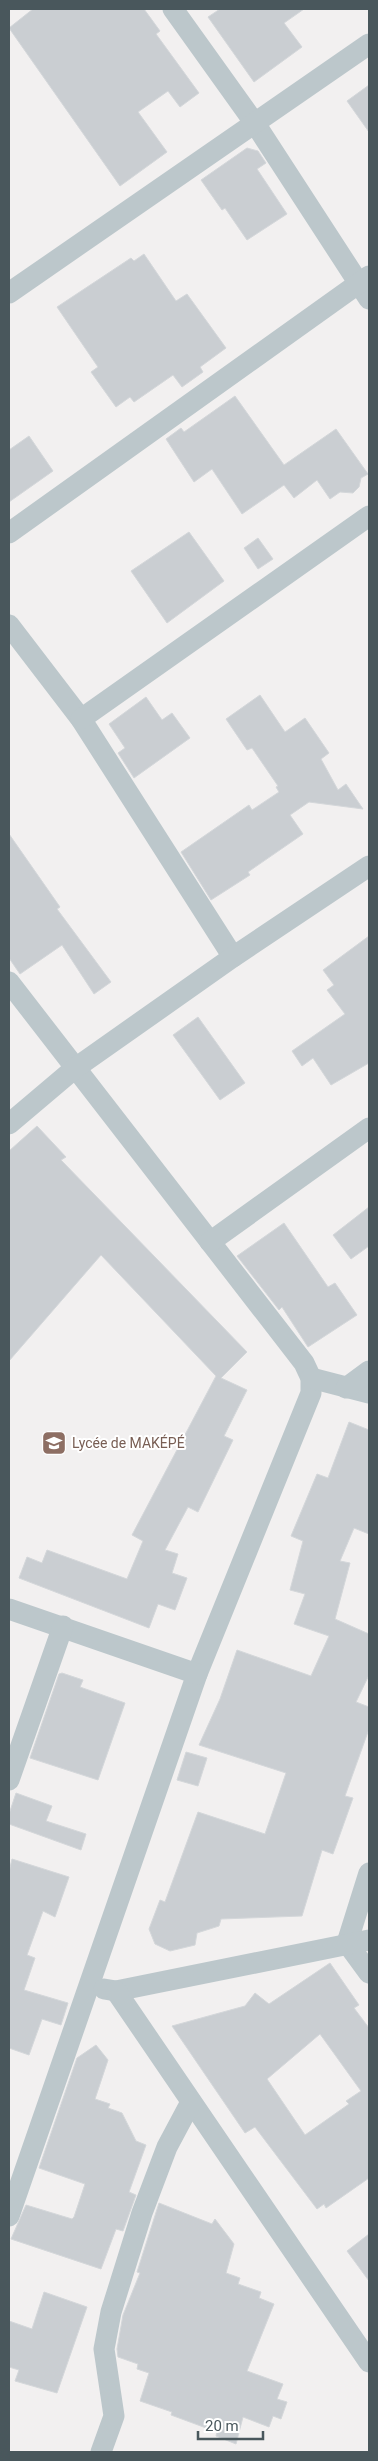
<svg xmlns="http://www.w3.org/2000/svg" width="378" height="2461" font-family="Roboto,sans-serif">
	<rect width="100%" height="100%" fill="#f2f0f0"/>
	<!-- building -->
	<g fill="#caced2" stroke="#d4d7da" fill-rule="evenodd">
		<polygon points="33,9 144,9 160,31 156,34 199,93 180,107 168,91 138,112 167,152 120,186 9,28"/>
		<polygon points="220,9 304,9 284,23 302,47 254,82 208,17"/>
		<polygon points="369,85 369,132 347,101"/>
		<polygon points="247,148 258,151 266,163 257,169 287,214 247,240 225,208 222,210 201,180"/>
		<polygon points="144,254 176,301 187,294 226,348 200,367 203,372 182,387 173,375 134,402 130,397 116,407 91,372 98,367 57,307 131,258 134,261"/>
		<polygon points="235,396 284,465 336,429 368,474 361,478 359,487 353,493 340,492 330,499 317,480 294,498 284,485 242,514 212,469 194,482 166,439 181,428 184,432"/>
		<polygon points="29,436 53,471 9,502 9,450"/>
		<polygon points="189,532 224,581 167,623 131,571"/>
		<polygon points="258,538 273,559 258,569 244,548"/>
		<polygon points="260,695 285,732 305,718 329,753 321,759 338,790 346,784 363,809 309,802 290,815 303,834 248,872 250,875 211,900 181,852 249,805 252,810 279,792 276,787 278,786 252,748 247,750 226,719"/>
		<polygon points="146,697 162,720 172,713 190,738 134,778 118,753 125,748 109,724"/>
		<polygon points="9,834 60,907 57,909 111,982 94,994 62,945 20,974 9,958"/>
		<polygon points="369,936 369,1063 331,1085 313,1058 302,1066 292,1051 345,1014 327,990 334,985 323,970"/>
		<polygon points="198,1017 245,1083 220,1100 173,1035"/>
		<polygon points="37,1126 66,1157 61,1160 247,1352 221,1378 247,1390 224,1436 233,1440 198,1512 188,1507 165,1550 178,1554 172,1573 187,1578 175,1610 158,1604 149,1628 19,1578 27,1557 42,1563 47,1550 127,1579 143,1541 132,1535 216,1376 101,1255 9,1361 9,1151"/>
		<polygon points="369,1207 369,1246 351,1259 333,1235"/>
		<polygon points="284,1223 328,1287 335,1283 357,1315 308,1347 282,1307 279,1310 237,1256"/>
		<polygon points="349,1422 369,1430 369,1534 354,1528 340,1561 350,1563 335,1619 369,1634 369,1675 356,1702 369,1707 369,1729 345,1796 353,1798 333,1854 322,1850 302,1916 221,1919 219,1926 197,1933 195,1945 170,1951 155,1944 149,1929 160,1900 165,1902 198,1812 265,1834 286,1773 199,1745 220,1699 237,1650 311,1676 329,1636 294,1624 305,1594 290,1590 303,1541 291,1536 317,1474 328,1478"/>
		<polygon points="62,1673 83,1680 80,1687 125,1703 98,1780 30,1758 59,1674"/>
		<polygon points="186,1752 207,1758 198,1786 177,1780"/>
		<polygon points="16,1793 52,1806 46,1821 86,1834 81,1850 9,1824 9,1814"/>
		<polygon points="12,1859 69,1877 55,1917 43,1911 27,1955 35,1958 24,1990 68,2003 61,2025 42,2019 29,2055 9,2048 9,1872"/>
		<path d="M 330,1963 L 359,2005 L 354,2008 L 369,2028 L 369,2178 L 326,2208 L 324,2204 L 317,2209 L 255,2127 L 245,2133 L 172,2026 L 245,2006 L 255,1993 L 269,2004 ZM 320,2034 L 361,2091 L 346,2101 L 349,2104 L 305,2135 L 267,2079 Z"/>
		<polygon points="96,2045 108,2060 95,2099 110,2104 108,2108 122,2113 136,2141 146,2145 129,2192 136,2195 123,2231 116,2229 101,2269 11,2239 26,2205 72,2219 74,2217 85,2184 39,2168 77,2058"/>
		<polygon points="159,2203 212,2224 215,2219 234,2244 226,2273 240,2278 238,2284 261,2292 259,2298 274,2304 247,2371 283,2384 277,2399 287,2402 281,2419 273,2416 269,2427 243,2417 236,2444 216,2436 217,2432 171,2415 172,2412 140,2401 149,2373 137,2369 138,2364 118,2357 117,2349 123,2315 140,2273 137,2272"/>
		<polygon points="369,2234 369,2281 347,2251"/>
		<polygon points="44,2292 87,2307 57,2393 15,2381 19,2370 9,2367 9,2321 32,2329"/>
	</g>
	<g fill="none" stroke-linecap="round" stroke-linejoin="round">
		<!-- street -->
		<g stroke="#bcc7cb" stroke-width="21">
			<polyline points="173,9 256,125 369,299"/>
			<polyline points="9,293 369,44"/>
			<polyline points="9,533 369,276"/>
			<polyline points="9,625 81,719 233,957"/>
			<polyline points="81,719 369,516"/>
			<polyline points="9,982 304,1363 311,1378 311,1393 197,1674 9,2216"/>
			<polyline points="9,1124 74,1069 233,957 369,866"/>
			<polyline points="210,1242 369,1128"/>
			<polyline points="311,1378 369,1393"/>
			<polyline points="346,1388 369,1371"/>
			<polyline points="9,1609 197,1674"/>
			<polyline points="9,1780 63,1626"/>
			<polyline points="369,1873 347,1943 369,1973"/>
			<polyline points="104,1989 116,1991 369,1940"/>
			<polyline points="116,1991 369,2362"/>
			<polyline points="101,2452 114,2416 104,2349 111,2312 142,2213 167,2147 191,2102"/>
		</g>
	</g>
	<!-- icons -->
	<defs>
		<symbol id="school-square" viewBox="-11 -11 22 22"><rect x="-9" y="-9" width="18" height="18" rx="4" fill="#8d6e63" stroke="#fff"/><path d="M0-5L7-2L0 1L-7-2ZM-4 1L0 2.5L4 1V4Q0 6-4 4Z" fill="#fff"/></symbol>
	</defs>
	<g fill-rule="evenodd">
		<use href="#school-square" x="40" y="1429" width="28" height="28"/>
	</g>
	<g text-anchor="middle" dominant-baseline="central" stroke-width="4" stroke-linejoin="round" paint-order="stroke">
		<!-- education labels -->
		<g font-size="14" fill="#785e54" stroke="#fff" text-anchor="start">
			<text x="72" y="1443">Lycée de MAKÉPÉ</text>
		</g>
	</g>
	<!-- border -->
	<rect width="378" height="2461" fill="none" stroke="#49575c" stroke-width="20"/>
	<!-- scale -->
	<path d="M198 2431v8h65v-8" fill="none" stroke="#49575c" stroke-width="2.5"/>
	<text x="205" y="2431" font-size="15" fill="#49575c" stroke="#ffffff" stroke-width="4" paint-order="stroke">20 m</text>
</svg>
